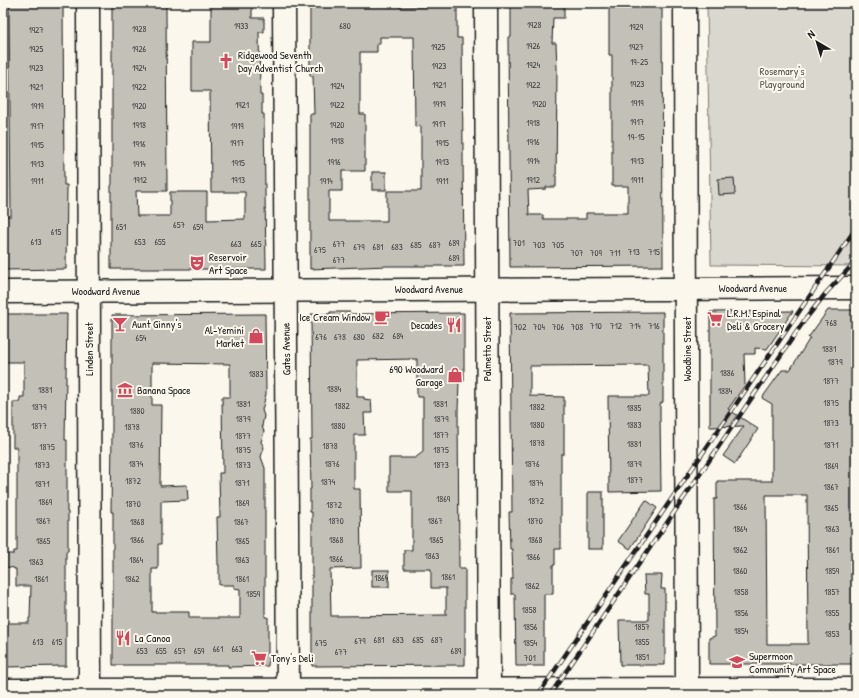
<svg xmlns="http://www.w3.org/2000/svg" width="859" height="698" font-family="'Patrick Hand',sans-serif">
	<rect width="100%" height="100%" fill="#fbf7ec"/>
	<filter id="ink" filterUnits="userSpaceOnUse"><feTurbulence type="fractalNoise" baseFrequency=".025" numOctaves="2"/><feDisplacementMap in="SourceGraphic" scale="8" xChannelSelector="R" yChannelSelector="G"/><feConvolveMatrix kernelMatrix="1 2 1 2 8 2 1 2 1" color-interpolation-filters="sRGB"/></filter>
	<g filter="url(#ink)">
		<!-- green -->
		<polygon fill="#dad7ce" stroke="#7b7a75" points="707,3 856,3 856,266 711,265"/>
		<!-- building -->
		<g fill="#c3c0b8" stroke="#1c1c1c" fill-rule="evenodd">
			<polygon points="9,3 63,3 64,185 67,185 66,269 3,270 3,216 11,216"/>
			<polygon points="112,3 166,3 167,191 136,191 137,216 170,216 170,192 207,192 207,220 245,219 245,192 211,192 210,91 192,91 192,42 211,42 211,3 252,3 252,18 264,18 264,32 259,32 260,95 262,95 262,114 264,114 266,269 111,269 111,186 112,184"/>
			<path d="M 310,3 L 399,3 L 399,7 L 457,6 L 457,38 L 462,38 L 464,266 L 388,266 L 310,269 L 310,114 L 314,114 L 313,76 L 310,76 ZM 380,37 L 414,37 L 415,127 L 421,126 L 421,191 L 387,191 L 387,221 L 329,221 L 329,191 L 342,191 L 342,171 L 365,171 L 365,114 L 360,114 L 360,52 L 377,52 L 377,44 L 380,44 Z"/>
			<polygon points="511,3 564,3 564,18 553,18 552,43 556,43 557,69 556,187 546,187 546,189 528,190 529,215 543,215 543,219 586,219 586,213 628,213 628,186 612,186 612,55 609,55 609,3 662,3 663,266 510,267 508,37 511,37"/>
			<rect x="372" y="172" width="14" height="18"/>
			<polygon points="734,178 735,194 719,195 718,179"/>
			<path d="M 828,310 L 856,310 L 856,664 L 709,664 L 709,638 L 715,636 L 714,499 L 717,499 L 717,481 L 772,481 L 772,404 L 762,398 L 782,370 L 790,370 L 810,338 L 808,338 ZM 766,495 L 807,495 L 808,644 L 767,644 Z"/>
			<polygon points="793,311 767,349 755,348 755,354 744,354 745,385 728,409 758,429 735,464 723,456 744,426 710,427 710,312"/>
			<path d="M 330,312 L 350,312 L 350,314 L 464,313 L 464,381 L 459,381 L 458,411 L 459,569 L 465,569 L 465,665 L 312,666 L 312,512 L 310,512 L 310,489 L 311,489 L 310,439 L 312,439 L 311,314 L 330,314 ZM 417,359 L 417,397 L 423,397 L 423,452 L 415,458 L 389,458 L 389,491 L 412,491 L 412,550 L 404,550 L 404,569 L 431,569 L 431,588 L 446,588 L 446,615 L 331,616 L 330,569 L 361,568 L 360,489 L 354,489 L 354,435 L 365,435 L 364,413 L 372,413 L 371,400 L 364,399 L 364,397 L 357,397 L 357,360 Z"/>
			<polygon points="663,312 663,402 660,404 660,415 661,491 609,492 608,396 649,396 648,365 530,366 530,396 564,397 564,454 561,454 561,549 555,549 555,565 553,565 553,594 544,594 544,666 516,666 515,594 511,594 511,579 513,579 512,549 510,549 509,512 512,512 510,313"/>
			<polygon points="3,314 67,314 65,440 67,440 67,512 68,512 68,551 66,551 66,666 3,667 3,623 29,623 29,618 30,618 31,586 16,586 16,569 14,569 14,568 6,567 6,554 14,554 14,551 17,551 17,447 13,447 13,402 20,402 20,397 24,397 24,362 3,362"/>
			<path d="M 265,314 L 266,394 L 262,410 L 264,416 L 262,426 L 264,432 L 261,442 L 264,447 L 261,457 L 265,468 L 265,617 L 268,617 L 268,666 L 228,667 L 228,665 L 113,665 L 113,512 L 111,512 L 112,435 L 112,315 ZM 152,363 L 230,364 L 230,397 L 222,397 L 223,473 L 219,473 L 220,517 L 217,517 L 218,565 L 219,565 L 219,585 L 234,585 L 234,588 L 240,589 L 240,618 L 189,618 L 189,612 L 152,612 L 152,569 L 158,569 L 158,544 L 161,544 L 161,501 L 188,500 L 187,485 L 160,486 L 161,405 L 152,405 Z"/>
			<rect x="588" y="492" width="15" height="57"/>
			<polygon points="646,500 657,508 630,549 618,541"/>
			<rect x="372" y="570" width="17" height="17"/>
			<polygon points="644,575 662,575 661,589 665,589 665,665 620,665 619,620 649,620 649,594 645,594"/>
		</g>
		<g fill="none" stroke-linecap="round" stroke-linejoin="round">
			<defs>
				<g id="minor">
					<polyline points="88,3 90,695"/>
					<polyline points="284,3 288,695"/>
					<polyline points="486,3 489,695"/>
					<polyline points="685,3 687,695"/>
					<polyline points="3,292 856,288"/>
					<polyline points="3,690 856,689"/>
				</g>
			</defs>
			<!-- minor casing -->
			<use href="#minor" stroke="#1c1c1c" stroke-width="25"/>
			<!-- minor -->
			<use href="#minor" stroke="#fbf7ec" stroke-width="22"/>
			<defs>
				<g id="rail">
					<polyline points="538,695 856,228"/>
					<polyline points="550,695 804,321 826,293 856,261"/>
				</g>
			</defs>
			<!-- rail casing -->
			<use href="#rail" stroke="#1c1c1c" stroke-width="4.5"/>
			<!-- rail -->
			<use href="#rail" stroke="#fbf7ec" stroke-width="3" stroke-dasharray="9" stroke-linecap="butt"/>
		</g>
	</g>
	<!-- icons -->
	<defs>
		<symbol id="church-bare" viewBox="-9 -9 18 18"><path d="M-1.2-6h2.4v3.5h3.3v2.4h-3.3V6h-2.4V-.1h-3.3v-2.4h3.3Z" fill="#d1495b" stroke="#fbf7ec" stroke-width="2.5" paint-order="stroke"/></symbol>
		<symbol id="theatre-bare" viewBox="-9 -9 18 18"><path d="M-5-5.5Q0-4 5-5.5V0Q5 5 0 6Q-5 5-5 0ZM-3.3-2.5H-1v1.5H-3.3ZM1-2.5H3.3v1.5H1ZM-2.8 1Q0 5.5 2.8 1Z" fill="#d1495b" stroke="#fbf7ec" stroke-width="2.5" paint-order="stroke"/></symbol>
		<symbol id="cafe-bare" viewBox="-9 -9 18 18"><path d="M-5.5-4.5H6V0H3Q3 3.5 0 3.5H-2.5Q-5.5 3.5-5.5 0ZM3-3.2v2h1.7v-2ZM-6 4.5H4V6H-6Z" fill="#d1495b" stroke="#fbf7ec" stroke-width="2.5" paint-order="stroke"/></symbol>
		<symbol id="supermarket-bare" viewBox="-9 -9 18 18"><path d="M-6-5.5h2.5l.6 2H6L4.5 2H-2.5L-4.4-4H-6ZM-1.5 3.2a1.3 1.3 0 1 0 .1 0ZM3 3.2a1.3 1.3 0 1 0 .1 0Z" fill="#d1495b" stroke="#fbf7ec" stroke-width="2.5" paint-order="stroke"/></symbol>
		<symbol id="bar-bare" viewBox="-9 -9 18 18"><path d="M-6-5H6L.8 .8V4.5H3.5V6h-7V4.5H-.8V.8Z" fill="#d1495b" stroke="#fbf7ec" stroke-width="2.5" paint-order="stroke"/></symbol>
		<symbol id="restaurant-bare" viewBox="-9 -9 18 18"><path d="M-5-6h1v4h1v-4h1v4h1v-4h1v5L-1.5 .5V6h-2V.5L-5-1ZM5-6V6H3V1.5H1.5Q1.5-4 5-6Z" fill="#d1495b" stroke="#fbf7ec" stroke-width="2.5" paint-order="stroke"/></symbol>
		<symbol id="shop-bare" viewBox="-9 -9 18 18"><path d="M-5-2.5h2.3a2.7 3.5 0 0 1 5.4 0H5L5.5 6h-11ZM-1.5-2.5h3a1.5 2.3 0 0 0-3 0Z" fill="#d1495b" stroke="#fbf7ec" stroke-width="2.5" paint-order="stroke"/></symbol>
		<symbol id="museum-bare" viewBox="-9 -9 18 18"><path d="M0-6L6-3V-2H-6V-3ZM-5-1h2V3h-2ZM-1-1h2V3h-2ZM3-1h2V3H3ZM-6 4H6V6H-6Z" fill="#d1495b" stroke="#fbf7ec" stroke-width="2.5" paint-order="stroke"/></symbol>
		<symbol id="school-bare" viewBox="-9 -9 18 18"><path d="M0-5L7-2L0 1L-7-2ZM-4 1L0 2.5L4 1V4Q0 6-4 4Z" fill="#d1495b" stroke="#fbf7ec" stroke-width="2.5" paint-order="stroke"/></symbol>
	</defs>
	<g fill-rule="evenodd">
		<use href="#church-bare" x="215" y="50" width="22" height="22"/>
		<use href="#theatre-bare" x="186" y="252" width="22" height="22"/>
		<use href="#cafe-bare" x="371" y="306" width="22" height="22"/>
		<use href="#supermarket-bare" x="704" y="308" width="22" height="22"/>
		<use href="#bar-bare" x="109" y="313" width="22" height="22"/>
		<use href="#restaurant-bare" x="443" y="314" width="22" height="22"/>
		<use href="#shop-bare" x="245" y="325" width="22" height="22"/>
		<use href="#shop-bare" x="444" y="364" width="22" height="22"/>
		<use href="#museum-bare" x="114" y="379" width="22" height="22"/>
		<use href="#restaurant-bare" x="112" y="627" width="22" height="22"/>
		<use href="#supermarket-bare" x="248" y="647" width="22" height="22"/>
		<use href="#school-bare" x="726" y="651" width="22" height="22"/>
	</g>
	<g text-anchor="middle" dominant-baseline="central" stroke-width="4" stroke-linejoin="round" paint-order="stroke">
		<!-- number labels -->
		<g font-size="9" fill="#464543">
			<text x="534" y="25">1928</text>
			<text x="241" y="26">1933</text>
			<text x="345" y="26">680</text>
			<text x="636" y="27">1929</text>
			<text x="139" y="29">1928</text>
			<text x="36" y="30">1927</text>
			<text x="533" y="46">1926</text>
			<text x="438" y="47">1925</text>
			<text x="636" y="47">1927</text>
			<text x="36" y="49">1925</text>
			<text x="139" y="49">1926</text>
			<text x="639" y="62">19-25</text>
			<text x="533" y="65">1924</text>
			<text x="439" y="66">1923</text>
			<text x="36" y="68">1923</text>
			<text x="139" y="68">1924</text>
			<text x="637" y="84">1923</text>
			<text x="439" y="85">1921</text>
			<text x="533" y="85">1922</text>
			<text x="337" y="86">1924</text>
			<text x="36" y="87">1921</text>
			<text x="139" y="87">1922</text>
			<text x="637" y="103">1919</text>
			<text x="439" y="104">1919</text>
			<text x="539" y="104">1920</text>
			<text x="242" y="105">1921</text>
			<text x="337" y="105">1922</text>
			<text x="37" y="106">1919</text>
			<text x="139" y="106">1920</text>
			<text x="637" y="122">1917</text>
			<text x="533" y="123">1918</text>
			<text x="439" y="124">1917</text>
			<text x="139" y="125">1918</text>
			<text x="337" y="125">1920</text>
			<text x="37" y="126">1917</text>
			<text x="237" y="126">1919</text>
			<text x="636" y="137">19-15</text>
			<text x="337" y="141">1918</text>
			<text x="533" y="142">1916</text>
			<text x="237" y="143">1917</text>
			<text x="442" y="143">1915</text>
			<text x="139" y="144">1916</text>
			<text x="37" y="145">1915</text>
			<text x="533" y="161">1914</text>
			<text x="637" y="161">1913</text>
			<text x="334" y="162">1916</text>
			<text x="442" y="162">1913</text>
			<text x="238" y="163">1915</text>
			<text x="37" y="164">1913</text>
			<text x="139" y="164">1914</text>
			<text x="140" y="180">1912</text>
			<text x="238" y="180">1913</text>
			<text x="533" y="180">1912</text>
			<text x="637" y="180">1911</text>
			<text x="37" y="181">1911</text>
			<text x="326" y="181">1914</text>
			<text x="442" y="181">1911</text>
			<text x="179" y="225">657</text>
			<text x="121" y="227">651</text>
			<text x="198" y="227">659</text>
			<text x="56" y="232">615</text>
			<text x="36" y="242">613</text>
			<text x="140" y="242">653</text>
			<text x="160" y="242">655</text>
			<text x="454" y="243">689</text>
			<text x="519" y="243">701</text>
			<text x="236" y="244">663</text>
			<text x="256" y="244">665</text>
			<text x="339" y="244">677</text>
			<text x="416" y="245">685</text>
			<text x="435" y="245">687</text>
			<text x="539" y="245">703</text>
			<text x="558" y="245">705</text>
			<text x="359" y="247">679</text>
			<text x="378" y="247">681</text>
			<text x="397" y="247">683</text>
			<text x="320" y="250">675</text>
			<text x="634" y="252">713</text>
			<text x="654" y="252">715</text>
			<text x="577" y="253">707</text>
			<text x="596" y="253">709</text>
			<text x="615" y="253">711</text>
			<text x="454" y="258">689</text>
			<text x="339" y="260">677</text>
			<text x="831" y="323">768</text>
			<text x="596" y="326">710</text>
			<text x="616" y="326">712</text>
			<text x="635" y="326">714</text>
			<text x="654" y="326">716</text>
			<text x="520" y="327">702</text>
			<text x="539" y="327">704</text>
			<text x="558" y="327">706</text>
			<text x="577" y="327">708</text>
			<text x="378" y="336">682</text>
			<text x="398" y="336">684</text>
			<text x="321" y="337">676</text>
			<text x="340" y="337">678</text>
			<text x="359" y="337">680</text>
			<text x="141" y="338">654</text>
			<text x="829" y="349">1881</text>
			<text x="835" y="362">1879</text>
			<text x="727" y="373">1886</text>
			<text x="256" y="374">1883</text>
			<text x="831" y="381">1877</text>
			<text x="334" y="389">1884</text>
			<text x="45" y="390">1881</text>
			<text x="725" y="391">1884</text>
			<text x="831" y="403">1875</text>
			<text x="243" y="404">1881</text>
			<text x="440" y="404">1881</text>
			<text x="342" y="406">1882</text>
			<text x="39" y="407">1879</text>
			<text x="537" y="407">1882</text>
			<text x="634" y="408">1885</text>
			<text x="137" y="411">1880</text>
			<text x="243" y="419">1879</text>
			<text x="441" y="419">1879</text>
			<text x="831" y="423">1873</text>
			<text x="537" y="425">1880</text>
			<text x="634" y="425">1883</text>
			<text x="39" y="426">1877</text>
			<text x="338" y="426">1880</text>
			<text x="132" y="427">1878</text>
			<text x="441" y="435">1877</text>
			<text x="243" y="436">1877</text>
			<text x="537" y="443">1878</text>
			<text x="634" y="444">1881</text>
			<text x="136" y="445">1876</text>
			<text x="831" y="445">1871</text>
			<text x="330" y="446">1878</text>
			<text x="47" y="447">1875</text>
			<text x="243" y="450">1875</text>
			<text x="441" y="450">1875</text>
			<text x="136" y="464">1874</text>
			<text x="332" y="464">1876</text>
			<text x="532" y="464">1876</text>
			<text x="634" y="464">1879</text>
			<text x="42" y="465">1873</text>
			<text x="243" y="465">1873</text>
			<text x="441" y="465">1873</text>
			<text x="831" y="466">1869</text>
			<text x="635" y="480">1877</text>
			<text x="133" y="481">1872</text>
			<text x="328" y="482">1874</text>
			<text x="242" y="483">1871</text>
			<text x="536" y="483">1874</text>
			<text x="42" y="484">1871</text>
			<text x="831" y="487">1867</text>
			<text x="443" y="499">1869</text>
			<text x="536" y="501">1872</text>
			<text x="45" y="502">1869</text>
			<text x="242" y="503">1869</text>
			<text x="133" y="504">1870</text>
			<text x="334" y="505">1872</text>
			<text x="740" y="507">1866</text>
			<text x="831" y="508">1865</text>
			<text x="43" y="521">1867</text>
			<text x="336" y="521">1870</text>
			<text x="435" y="521">1867</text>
			<text x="535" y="521">1870</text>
			<text x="137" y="522">1868</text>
			<text x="241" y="522">1867</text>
			<text x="740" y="529">1864</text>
			<text x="832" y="529">1863</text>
			<text x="137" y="540">1866</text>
			<text x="336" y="540">1868</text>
			<text x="436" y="540">1865</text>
			<text x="535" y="540">1868</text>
			<text x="43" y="541">1865</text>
			<text x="242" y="541">1865</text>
			<text x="740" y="550">1862</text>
			<text x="832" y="550">1861</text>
			<text x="432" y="556">1863</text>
			<text x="533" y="557">1866</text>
			<text x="336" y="559">1866</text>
			<text x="136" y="560">1864</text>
			<text x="242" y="560">1863</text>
			<text x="36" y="562">1863</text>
			<text x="740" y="571">1860</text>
			<text x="832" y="571">1859</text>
			<text x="448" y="577">1861</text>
			<text x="381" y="578">1864</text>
			<text x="41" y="579">1861</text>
			<text x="132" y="579">1862</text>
			<text x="242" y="579">1861</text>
			<text x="532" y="586">1862</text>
			<text x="741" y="592">1858</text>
			<text x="832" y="592">1857</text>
			<text x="253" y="594">1859</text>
			<text x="529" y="610">1858</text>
			<text x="741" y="613">1856</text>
			<text x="832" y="613">1855</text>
			<text x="530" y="627">1856</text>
			<text x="642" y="627">1857</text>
			<text x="741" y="631">1854</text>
			<text x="832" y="634">1853</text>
			<text x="379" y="640">681</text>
			<text x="398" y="640">683</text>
			<text x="418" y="640">685</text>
			<text x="437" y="640">687</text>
			<text x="360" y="641">679</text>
			<text x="38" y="642">613</text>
			<text x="57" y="642">615</text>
			<text x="642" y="642">1855</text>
			<text x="321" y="643">675</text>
			<text x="530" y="643">1854</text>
			<text x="218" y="649">661</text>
			<text x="237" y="649">663</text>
			<text x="142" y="651">653</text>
			<text x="161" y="651">655</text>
			<text x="180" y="651">657</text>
			<text x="199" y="651">659</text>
			<text x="456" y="651">689</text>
			<text x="341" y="652">677</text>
			<text x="642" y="657">1851</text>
			<text x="530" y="658">701</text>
		</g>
		<!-- poi labels -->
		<g font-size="11" fill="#1c1c1c" stroke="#fbf7ec" text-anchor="start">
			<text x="238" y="55">Ridgewood Seventh<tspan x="238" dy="13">Day Adventist Church</tspan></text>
			<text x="209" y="257">Reservoir<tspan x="209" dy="13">Art Space</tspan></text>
			<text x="727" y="313">L.R.M. Espinal<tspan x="727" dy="13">Deli &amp; Grocery</tspan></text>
			<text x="370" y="317" text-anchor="end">Ice Cream Window</text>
			<text x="132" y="324">Aunt Ginny's</text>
			<text x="442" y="325" text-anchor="end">Decades</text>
			<text x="244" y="330" text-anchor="end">Al-Yemini<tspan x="244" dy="13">Market</tspan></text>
			<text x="443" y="369" text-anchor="end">690 Woodward<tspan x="443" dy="13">Garage</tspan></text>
			<text x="137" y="390">Banana Space</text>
			<text x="135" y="638">La Canoa</text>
			<text x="749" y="656">Supermoon<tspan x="749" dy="13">Community Art Space</tspan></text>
			<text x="271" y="658">Tony's Deli</text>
		</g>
		<!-- park labels -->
		<g font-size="11" fill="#555451" stroke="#fbf7ec">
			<text x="782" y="71">Rosemary's<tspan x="782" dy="13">Playground</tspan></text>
		</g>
		<!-- street labels -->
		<g font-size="11" fill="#1c1c1c" stroke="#fbf7ec">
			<text x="753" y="288">Woodward Avenue</text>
			<text x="429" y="289">Woodward Avenue</text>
			<text x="106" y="291">Woodward Avenue</text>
			<text transform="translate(89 349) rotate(-90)">Linden Street</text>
			<text transform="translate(286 349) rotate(-91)">Gates Avenue</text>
			<text transform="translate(487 349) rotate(-90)">Palmetto Street</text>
			<text transform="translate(687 349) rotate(-90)">Woodbine Street</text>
		</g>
	</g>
	<!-- margin -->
	<rect width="859" height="698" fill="none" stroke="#fbf7ec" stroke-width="16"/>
	<rect x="8" y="8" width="843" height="682" fill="none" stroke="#1c1c1c" stroke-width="1.5" filter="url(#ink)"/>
	<!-- north arrow -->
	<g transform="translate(817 42) rotate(322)" stroke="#fbf7ec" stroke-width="3" paint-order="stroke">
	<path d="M0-3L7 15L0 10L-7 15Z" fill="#1c1c1c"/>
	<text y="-6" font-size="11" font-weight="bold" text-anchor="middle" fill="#1c1c1c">N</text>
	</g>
</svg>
